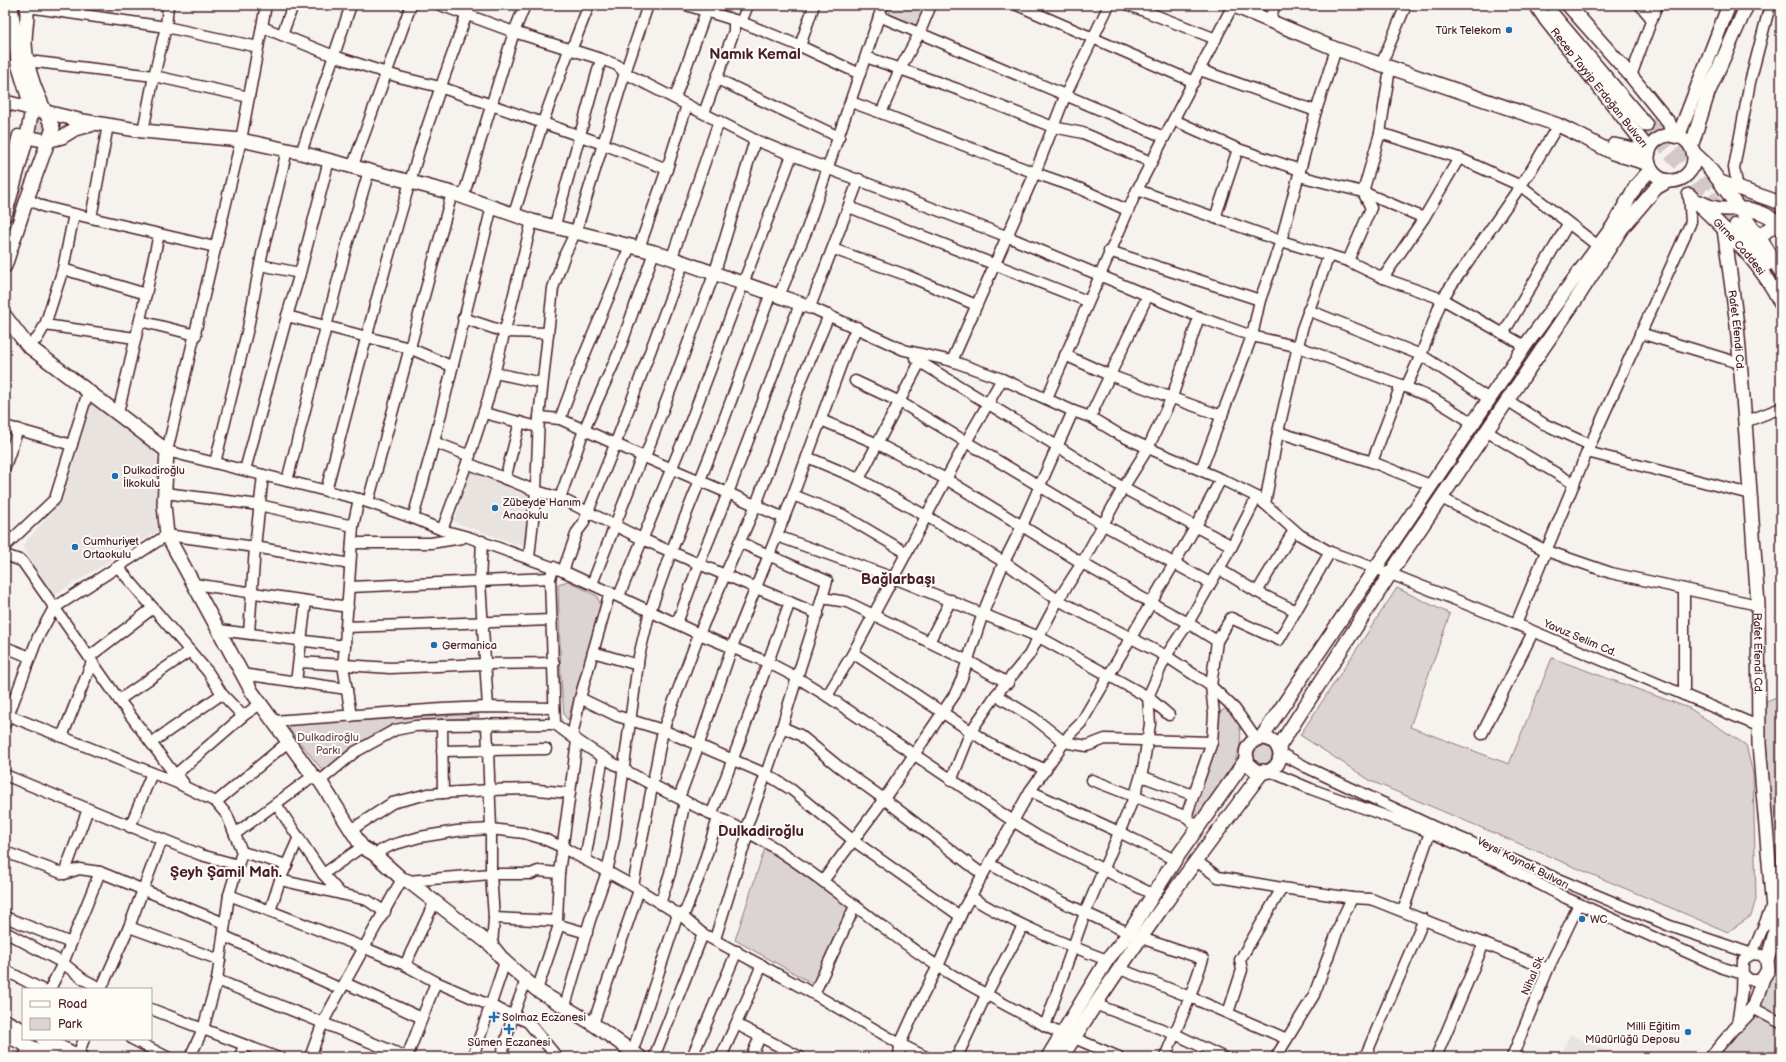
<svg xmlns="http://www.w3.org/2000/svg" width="1786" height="1062" font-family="'Balsamiq Sans',sans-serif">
	<rect width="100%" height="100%" fill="#f6f3ef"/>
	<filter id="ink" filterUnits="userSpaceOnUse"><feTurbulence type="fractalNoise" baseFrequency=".025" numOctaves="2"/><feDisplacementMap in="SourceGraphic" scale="8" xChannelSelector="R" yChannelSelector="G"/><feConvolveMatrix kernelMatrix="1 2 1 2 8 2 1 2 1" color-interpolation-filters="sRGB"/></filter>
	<g filter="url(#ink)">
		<!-- built -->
		<g fill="#e9e3e0">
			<polygon points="98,404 160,450 160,530 53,596 22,546 62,501 91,405"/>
			<polygon points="472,469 533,494 525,547 454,522"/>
			<polygon points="1570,1034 1620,1057 1560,1057"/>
		</g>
		<!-- green -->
		<g fill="#dcd4d2" stroke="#937a7e">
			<polygon points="892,5 926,5 917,26 889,14"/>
			<polygon points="41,119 46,121 46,135 33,134 35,121"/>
			<polygon points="568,581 597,596 601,606 568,720 564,715 561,680 558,584"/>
			<polygon points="1397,588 1450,614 1410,727 1509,764 1552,658 1689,708 1746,745 1753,774 1756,899 1751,916 1728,932 1371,781 1300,735"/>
			<polygon points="1781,695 1781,1057 1714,1057 1770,975 1762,703"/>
			<path d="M 1225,709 C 1229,713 1236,717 1238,722 C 1251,752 1214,797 1197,821 L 1189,816 L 1221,711 Z"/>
			<polygon points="478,714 479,717 404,723 391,727 324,772 289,729 290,724"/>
			<circle cx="1263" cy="755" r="9"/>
			<polygon points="765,848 849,907 817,986 735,940"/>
		</g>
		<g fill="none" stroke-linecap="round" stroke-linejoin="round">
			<!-- major-tunnel -->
			<g stroke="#d4c9c8" stroke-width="13" stroke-dasharray="13 6" stroke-linecap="butt">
				<path d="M 1655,118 C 1673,141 1693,171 1718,188 C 1735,200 1755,205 1775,211"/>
				<polyline points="1646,125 1677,162 1736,225"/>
			</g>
			<defs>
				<g id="minor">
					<polyline points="266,5 241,140 167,451 359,499 413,518 442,530 468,537 563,571 699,634 767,662 796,677 827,696 1013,821 1039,837 1154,895"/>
					<polyline points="440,5 514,32 601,59 617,65 625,73 755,140 792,155 1006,236 1199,317 1252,336 1299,347 1401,385 1434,399 1473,423"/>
					<polyline points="648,5 625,73 603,144 667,169 687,105"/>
					<polyline points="686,5 741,22 800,46"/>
					<polyline points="814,5 800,46 860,74"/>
					<polyline points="1017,5 1194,82"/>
					<polyline points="1129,5 1216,39"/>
					<polyline points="1640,5 1651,18"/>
					<polyline points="28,7 166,27 258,47"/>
					<polyline points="879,16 1164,137"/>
					<polyline points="1269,21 1275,5"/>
					<polyline points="741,22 748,5"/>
					<polyline points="262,27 334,56 399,77 440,87 603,144 576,231 565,254 553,288 539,417 560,419 642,456"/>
					<polyline points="282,35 293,5"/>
					<polyline points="866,57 957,89 1053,127 1083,133 1151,162"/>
					<polyline points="28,61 154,76 249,97"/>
					<polyline points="1381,65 1406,5"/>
					<polyline points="1200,70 1316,111"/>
					<polyline points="1631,76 1657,5"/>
					<polyline points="717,79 839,137"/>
					<polyline points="675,98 708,6"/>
					<polyline points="851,102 881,113 900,69 919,34 931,5"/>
					<polyline points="704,113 734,31 734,20"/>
					<polyline points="881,113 1035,173 1081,189 1127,210"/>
					<polyline points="1174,120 1238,149 1300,170"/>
					<polyline points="143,131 154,76 166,27 168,5"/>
					<polyline points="1380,133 1459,158 1521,186 1598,246"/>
					<polyline points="301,153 351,5"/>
					<polyline points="352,168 411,5"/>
					<polyline points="1299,176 1363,192 1424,218"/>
					<polyline points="859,179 810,307 904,350 952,361 1002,379 1073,411 1090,417 1120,435 1148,448 1221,479 1257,497 1265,504"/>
					<polyline points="5,185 18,135 27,137"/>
					<polyline points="1738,188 1734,168 1750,82 1770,5"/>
					<polyline points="1137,190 1281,241 1348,261 1383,278 1442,299 1525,346"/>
					<polyline points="463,197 514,32 525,5"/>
					<polyline points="27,199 45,207 74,214 215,247"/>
					<polyline points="849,207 1087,301"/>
					<polyline points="514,214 543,122 569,50 574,43 589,5"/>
					<polyline points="91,218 108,125"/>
					<polyline points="1215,218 1238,149"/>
					<polyline points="555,225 601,59"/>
					<polyline points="639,248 667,169"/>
					<polyline points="833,249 906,275 976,305"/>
					<polyline points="1109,251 1260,300"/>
					<polyline points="1329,255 1302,329 1278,432 1265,504 1300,535 1330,552 1391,574 1516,624 1758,726"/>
					<polyline points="672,257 719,121"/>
					<polyline points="1348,261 1371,208 1363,192 1380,133 1390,68"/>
					<polyline points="260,265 300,273"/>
					<polyline points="63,269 146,294"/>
					<polyline points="1383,278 1424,218 1459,158"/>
					<polyline points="779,296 806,232 883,5"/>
					<polyline points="1308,310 1421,355 1489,399"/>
					<polyline points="287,316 300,273 329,160"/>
					<polyline points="463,318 505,332 548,333"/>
					<polyline points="140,321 196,335"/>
					<polyline points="45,325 135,338"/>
					<polyline points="1640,333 1739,363"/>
					<polyline points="1503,334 1568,224"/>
					<polyline points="27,345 37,339 45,325 63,269 74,214"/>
					<polyline points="1065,355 1109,375 1222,416"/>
					<polyline points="952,361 1035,173 1066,94 1109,5"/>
					<polyline points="920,362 1057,446 1123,488 1232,546"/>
					<polyline points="495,373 542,383"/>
					<polyline points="1002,379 966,442 853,653 993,746 1046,770"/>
					<polyline points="855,381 900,402 1104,525 1210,583"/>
					<polyline points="1406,387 1421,355 1442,299 1530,172 1558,125"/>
					<polyline points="1047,398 1137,190 1233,5"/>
					<polyline points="1507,400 1544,424 1590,445"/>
					<polyline points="118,413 146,294 159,234"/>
					<polyline points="484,413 538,427"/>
					<polyline points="539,417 536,491 560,498 642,539 699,564 728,493 784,518"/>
					<polyline points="1090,417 1148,295"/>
					<polyline points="560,419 579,368 630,246"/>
					<polyline points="821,420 878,444 946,479 1082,563 1151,603 1188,623 1217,641"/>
					<polyline points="1745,422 1781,408"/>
					<polyline points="5,426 72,445"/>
					<polyline points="1486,431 1574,484"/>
					<polyline points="1278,432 1372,462 1430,485"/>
					<polyline points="434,442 470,456"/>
					<polyline points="1587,452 1750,494"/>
					<polyline points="645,457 715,272 755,140"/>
					<polyline points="807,457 859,479 926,516 1004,562 1058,600 1166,656 1211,686 1235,709 1256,739"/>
					<polyline points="1372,462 1401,385"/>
					<polyline points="215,463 248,328 262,254 287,150"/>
					<polyline points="467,463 536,491 529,558"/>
					<polyline points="5,467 18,429"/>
					<polyline points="245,470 287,316 409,348 451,366"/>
					<polyline points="1201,470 1252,336 1260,300 1281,241 1316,111 1336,49"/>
					<polyline points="505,479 520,422"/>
					<polyline points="859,479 920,362 915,358"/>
					<polyline points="287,481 346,248 369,171"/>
					<path d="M 326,491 C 353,388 379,285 410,182 C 427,122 449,64 470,5"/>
					<polyline points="165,493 259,505 353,526"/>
					<polyline points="793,495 843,515 907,553"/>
					<polyline points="560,498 584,430 618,354 654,252"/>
					<polyline points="1441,498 1547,551 1611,573 1758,605"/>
					<polyline points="359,499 353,526 346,627 552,620"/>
					<polyline points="368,502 452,193"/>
					<polyline points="413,518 434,442 492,206"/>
					<polyline points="442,530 467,463 488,399 532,221"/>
					<polyline points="777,536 894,578 1039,637 1148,697 1169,715"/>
					<polyline points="482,541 480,582 488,707"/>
					<path d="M 739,542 L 827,581 C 813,630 796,678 782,727 L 800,735 L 838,766 L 884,799 L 982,874"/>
					<polyline points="352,543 431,543 462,538"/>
					<polyline points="5,546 55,499 88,392"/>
					<polyline points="5,555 22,561 119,700 175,775 183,782"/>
					<polyline points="118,567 208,672 222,694 243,716"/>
					<path d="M 554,567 L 550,578 L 555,724 C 602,761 657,788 711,814 C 731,824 751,833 770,845 C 829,881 880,929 939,967 C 979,992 1021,1013 1063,1035"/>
					<polyline points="1219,569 1257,592 1296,611"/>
					<polyline points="563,571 577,532 583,524 615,445 684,261"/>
					<polyline points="194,584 348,607"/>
					<polyline points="592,584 642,456 728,493 800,304"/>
					<polyline points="350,587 550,578"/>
					<polyline points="1257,592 1294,530"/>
					<polyline points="619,596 687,431 792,155"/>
					<polyline points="822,598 847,602 968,661 1008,683"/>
					<polyline points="677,623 699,564 818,614"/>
					<polyline points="1516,624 1587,452 1691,222 1689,195"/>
					<polyline points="219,630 345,646 346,627"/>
					<polyline points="249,633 255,547 263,475"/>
					<polyline points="929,642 951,600"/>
					<polyline points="345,646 343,665 351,716"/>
					<polyline points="5,647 30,657"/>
					<polyline points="593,652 638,665"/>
					<polyline points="89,657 153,608"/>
					<polyline points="300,662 390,668 484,664 554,663"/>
					<polyline points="242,674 347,689"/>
					<polyline points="296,682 306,601"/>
					<polyline points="996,695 1034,718 1064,742 1087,746 1105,739 1212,742"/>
					<polyline points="1684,695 1684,589"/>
					<polyline points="827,696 853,653"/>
					<polyline points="580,698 617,716 663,730 766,774 745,831"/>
					<polyline points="119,700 190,651"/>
					<polyline points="5,714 175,782 216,802 227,815 242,852 229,895 217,980 203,1029 190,1057"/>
					<polyline points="273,721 442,709 488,707 554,708"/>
					<polyline points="5,724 38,637 54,608 167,535 255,547 350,564"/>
					<polyline points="487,724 491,829 491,874 494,918 492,946"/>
					<polyline points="442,725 443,793"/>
					<polyline points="782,727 766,774 792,790 854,841 960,916"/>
					<polyline points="1482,734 1533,632"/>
					<polyline points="62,737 92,662"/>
					<polyline points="572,737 580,698 610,592"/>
					<polyline points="151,743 222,694"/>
					<polyline points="442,751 546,749"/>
					<polyline points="1280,753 1306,767 1432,826 1670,926 1752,954 1761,955 1767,961"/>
					<polyline points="1269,771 1311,789 1430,832 1499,863 1566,898 1720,967 1743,974 1750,980 1759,980 1763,978"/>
					<polyline points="5,775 201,855 238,865"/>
					<polyline points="170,775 175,775 243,716 260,704"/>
					<polyline points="1141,776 1193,795"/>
					<polyline points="1092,780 1187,817"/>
					<polyline points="320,781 355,752 395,730 415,726 442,725 555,724"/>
					<polyline points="951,781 971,731 996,695 1029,655 1058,600 1082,563 1123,488 1148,448 1172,397 1199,317"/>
					<polyline points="1030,791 1119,832 1175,860"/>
					<polyline points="679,798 699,744 732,647 793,495 846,351 857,327"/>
					<polyline points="216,802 288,742"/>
					<polyline points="276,804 323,874 341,894"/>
					<path d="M 711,815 C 740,745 763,673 790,602"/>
					<polyline points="130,827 152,773"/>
					<polyline points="1198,828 1187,817 1188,811 1212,742 1214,714 1211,686 1217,641 1231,618 1279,640 1330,552"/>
					<polyline points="351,830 392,803 428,794 490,790 528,789 569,793"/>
					<polyline points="235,834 313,776"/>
					<polyline points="5,852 64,874 79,869 100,872 224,923"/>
					<polyline points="242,852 287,865"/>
					<polyline points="374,854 392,845 420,837 457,831 491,829 524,833 544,839 562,847 633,886 683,917 703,934 814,994 900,1044 926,1057"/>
					<polyline points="585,860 603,757"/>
					<polyline points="1195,860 1218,877 1282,888 1352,898 1371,899 1548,969"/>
					<polyline points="64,874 88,809"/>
					<polyline points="323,874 362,847"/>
					<polyline points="280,880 367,900 385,912"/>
					<polyline points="408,881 491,874 531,874 538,871 559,873"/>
					<polyline points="823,881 884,799 955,694 962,678 983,613 1004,562 1022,526 1073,411"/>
					<polyline points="633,886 663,730 699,634 756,505 802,379 829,315"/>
					<polyline points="229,895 365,948 405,965 436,982 528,1022 557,1057"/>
					<path d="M 971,897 C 1014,924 1060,942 1107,960"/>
					<polyline points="660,904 670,873 685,801"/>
					<polyline points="270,911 280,880 299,837"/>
					<polyline points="1403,911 1430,832"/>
					<polyline points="5,917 71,943"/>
					<polyline points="683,917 701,872 718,818"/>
					<polyline points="494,918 557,921"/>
					<polyline points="559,925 587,933"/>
					<polyline points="129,927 220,960"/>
					<polyline points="5,932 63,963 83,979 102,989"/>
					<polyline points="1129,933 1062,902 989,864 1030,791 1070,734 1081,723 1196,526 1221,479"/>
					<polyline points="224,936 341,989"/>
					<polyline points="1141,938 1203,959 1190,997 1165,1057"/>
					<polyline points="715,939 748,833"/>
					<polyline points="405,965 434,903"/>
					<polyline points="762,965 736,1024 800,1057"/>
					<polyline points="1120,969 1190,997 1287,1039"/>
					<polyline points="5,970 41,989"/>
					<polyline points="217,980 407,1057"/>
					<polyline points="345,983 422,1018"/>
					<polyline points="50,989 63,963 100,872"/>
					<polyline points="101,989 129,927 162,839"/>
					<polyline points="537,990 559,925 557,921 559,873 577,741"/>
					<polyline points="814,994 855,906"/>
					<polyline points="1097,1005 1175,1034 1223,1057"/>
					<polyline points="565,1006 590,920 607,872 614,839 639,656 650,611 671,552 719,433 771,293"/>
					<polyline points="1753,1008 1781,1023"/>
					<polyline points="151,1009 276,1057"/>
					<polyline points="1228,1013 1242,970 1240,960 1282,888"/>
					<polyline points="593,1024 639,890"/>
					<polyline points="1045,1026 1085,913 1135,795 1143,768 1150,724 1148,697 1166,656 1188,623 1232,546 1257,497"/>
					<polyline points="1074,1038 1119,1057"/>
					<polyline points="132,1039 167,1057"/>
					<polyline points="632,1053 678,914"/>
					<polyline points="78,1055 84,1039"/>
					<polyline points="24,1057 29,1046"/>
					<polyline points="240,1057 244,1045"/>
					<polyline points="310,1057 323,1022 402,879"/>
					<polyline points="407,1057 436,982"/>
					<polyline points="473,1057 505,962"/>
					<polyline points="501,1057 513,1016 526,980"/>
					<polyline points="654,1057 703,934"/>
					<polyline points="692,1057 737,951"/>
					<polyline points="721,1057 736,1024"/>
					<polyline points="751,1057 760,1037"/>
					<polyline points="899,1057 900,1044 915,1011 938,966 964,908 986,869"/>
					<polyline points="957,1057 986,995 1023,926"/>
					<polyline points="1276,1057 1314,995 1342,919 1352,898"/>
					<polyline points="1365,1057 1424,919"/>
					<polyline points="1436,1057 1484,943"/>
					<polyline points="1512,1057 1548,969 1579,904"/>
					<polyline points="1710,1057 1737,1025 1742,991 1743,961 1746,958 1752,954 1772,906"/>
				</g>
				<g id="major">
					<polyline points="1232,5 1336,49 1558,125 1581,136 1613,153 1649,164"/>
					<path id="s1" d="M 1536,5 L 1546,20 L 1649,150"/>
					<polyline points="1568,5 1631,76 1669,123 1674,136"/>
					<polyline points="1553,15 1646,125"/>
					<polyline points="5,102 83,121 143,131 241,140 301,153 452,193 532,221 654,252 810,307"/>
					<circle cx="1671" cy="158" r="23"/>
					<polyline points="27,137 47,141 62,137 75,129 91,125"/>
					<polyline points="1678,137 1729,5"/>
					<polyline points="1614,145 1649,152"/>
					<polyline points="1691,147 1708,93 1747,5"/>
					<polyline points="1693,152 1707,165 1720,182 1781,203"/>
					<polyline points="1720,182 1761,240 1781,272"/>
					<path id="s2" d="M 1689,195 C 1723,228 1760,260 1781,304"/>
					<path d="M 1700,202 C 1722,214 1731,206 1752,210 C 1763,212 1772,218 1781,223"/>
					<polyline points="5,215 27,137 32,109 18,64 11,5"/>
					<polyline points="1736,225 1755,247 1766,265"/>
					<path id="s3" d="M 1724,229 L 1737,325 L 1745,422 L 1758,605 L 1759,744 L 1775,933 L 1767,961 L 1768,970 L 1763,978 L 1753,1008 L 1737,1025"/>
					<path d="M 1761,240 C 1764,230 1771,226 1781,227"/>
					<path d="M 5,266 L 27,199 L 53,128 C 40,101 26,73 25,43 C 25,30 28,17 27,5"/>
					<polyline points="5,316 27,345 167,451 164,505 167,535 252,692 313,776 320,781 362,847 374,854 402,879 408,881 492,946 505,962 537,990 593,1024 640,1057"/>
					<polyline points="1261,738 1525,346 1613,226 1636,186 1651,169"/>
					<circle cx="1263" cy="755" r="17"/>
					<polyline points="1278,748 1405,551 1581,292 1622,228 1656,188 1668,181"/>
					<polyline points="5,1021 23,1030"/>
					<polyline points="5,1035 52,1057"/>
					<polyline points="43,1039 81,1057"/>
					<polyline points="1048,1057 1107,960 1129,933 1175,860 1247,758"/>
					<path d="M 1062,1057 C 1123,958 1193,864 1263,771"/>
				</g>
			</defs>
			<!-- minor casing -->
			<use href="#minor" stroke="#4a1f2b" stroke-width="13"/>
			<!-- major casing -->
			<use href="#major" stroke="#4a1f2b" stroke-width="16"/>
			<!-- minor -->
			<use href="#minor" stroke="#fdfcf7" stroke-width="10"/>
			<!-- major -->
			<use href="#major" stroke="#fdfcf7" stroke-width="13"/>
		</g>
	</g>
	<!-- markers -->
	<g fill="#1f6fb2" stroke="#fdfcf7" stroke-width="1.5">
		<circle cx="1509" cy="30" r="4"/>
		<circle cx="115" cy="476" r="4"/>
		<circle cx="495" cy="508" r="4"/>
		<circle cx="75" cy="547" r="4"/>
		<circle cx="434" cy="645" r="4"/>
		<circle cx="1582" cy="919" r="4"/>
		<path d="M492 1011h4v4h4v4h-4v4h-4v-4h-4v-4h4z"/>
		<path d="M507 1023h4v4h4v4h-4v4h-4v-4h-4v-4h4z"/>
		<circle cx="1688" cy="1032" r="4"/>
	</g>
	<g text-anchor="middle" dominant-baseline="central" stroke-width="4" stroke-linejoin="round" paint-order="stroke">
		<!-- poi labels -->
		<g font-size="11" fill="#4a1f2b" stroke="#fdfcf7" text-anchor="start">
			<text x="1501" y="30" text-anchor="end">Türk Telekom</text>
			<text x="123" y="470">Dulkadiroğlu<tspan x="123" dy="13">İlkokulu</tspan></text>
			<text x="503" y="502">Zübeyde Hanım<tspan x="503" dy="13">Anaokulu</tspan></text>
			<text x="83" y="541">Cumhuriyet<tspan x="83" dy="13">Ortaokulu</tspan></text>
			<text x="442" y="645">Germanica</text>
			<text x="1590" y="919">WC</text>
			<text x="502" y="1017">Solmaz Eczanesi</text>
			<text x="1680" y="1026" text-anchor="end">Milli Eğitim<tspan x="1680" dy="13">Müdürlüğü Deposu</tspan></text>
			<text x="509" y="1042" text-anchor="middle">Sümen Eczanesi</text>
		</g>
		<!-- street labels -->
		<g font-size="11" fill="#4a1f2b" stroke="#fdfcf7">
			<text stroke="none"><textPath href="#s1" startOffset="104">Recep Tayyip Erdoğan Bulvarı</textPath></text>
			<text stroke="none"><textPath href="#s2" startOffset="72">Girne Caddesi</textPath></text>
			<text stroke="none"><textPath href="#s3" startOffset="102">Rafet Efendi Cd.</textPath></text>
			<text transform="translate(1580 638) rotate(23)">Yavuz Selim Cd.</text>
			<text stroke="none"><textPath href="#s3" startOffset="426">Rafet Efendi Cd.</textPath></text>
			<text transform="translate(1523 863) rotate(27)">Veysi Kaynak Bulvarı</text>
			<text transform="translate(1533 975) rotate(-67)">Nihal Sk.</text>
		</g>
		<!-- park labels -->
		<g font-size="11" fill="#6e4c55" stroke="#fdfcf7">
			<text x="328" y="737">Dulkadiroğlu<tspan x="328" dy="13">Parkı</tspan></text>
		</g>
		<!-- district labels -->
		<g font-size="15" font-weight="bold" fill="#4a1f2b" stroke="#fdfcf7">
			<text x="755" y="54">Namık Kemal</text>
			<text x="898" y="579">Bağlarbaşı</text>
			<text x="761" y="831">Dulkadiroğlu</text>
			<text x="226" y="872">Şeyh Şamil Mah.</text>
		</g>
	</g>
	<!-- margin -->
	<rect width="1786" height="1062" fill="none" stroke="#fdfcf7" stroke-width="20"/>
	<rect x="10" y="10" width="1766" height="1042" fill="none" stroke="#4a1f2b" stroke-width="1.5" filter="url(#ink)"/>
	<!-- legend -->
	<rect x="22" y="988" width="130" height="52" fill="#fdfcf7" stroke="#b5a4a5"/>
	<rect x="30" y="1001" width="20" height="6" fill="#fdfcf7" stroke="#b5a4a5"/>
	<text x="58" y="1008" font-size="12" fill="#4a1f2b">Road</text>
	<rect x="30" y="1018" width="20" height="12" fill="#dcd4d2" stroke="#b5a4a5"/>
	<text x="58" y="1028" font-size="12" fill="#4a1f2b">Park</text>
</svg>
